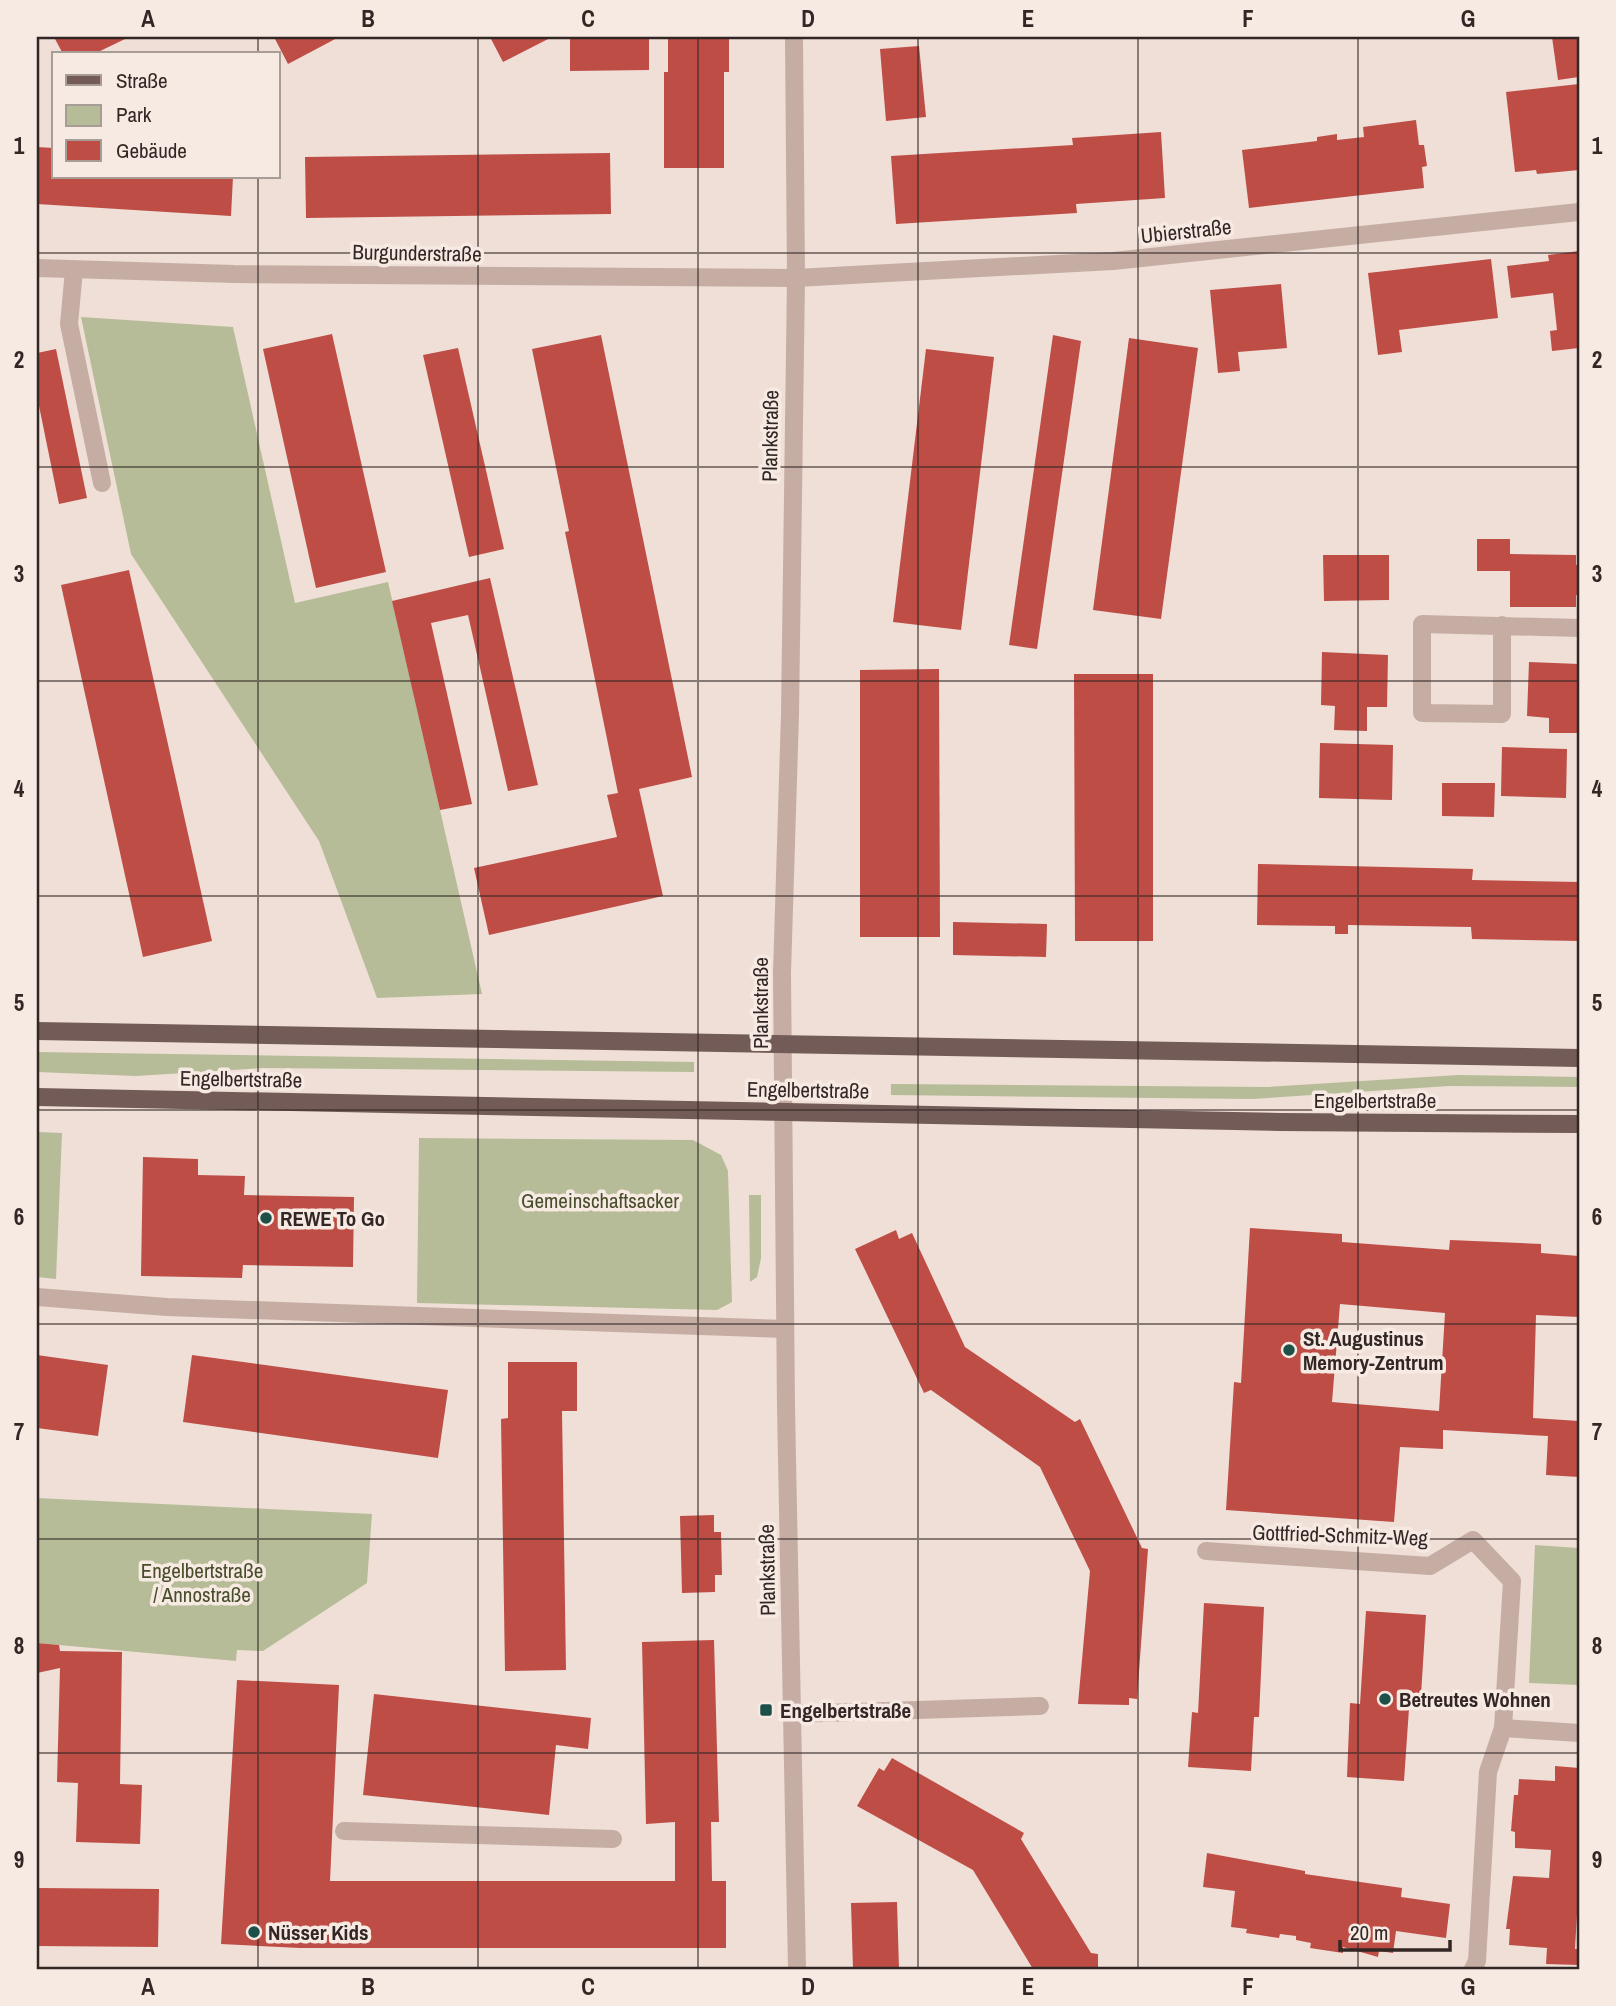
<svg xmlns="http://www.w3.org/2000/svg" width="1616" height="2006" font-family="'Archivo Narrow',sans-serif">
	<rect width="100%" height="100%" fill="#efdfd7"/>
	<!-- green -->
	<g fill="#b7bc98">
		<polygon points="81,317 233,327 295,603 388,582 482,994 377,998 319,841 131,554"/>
		<polygon points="37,1052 694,1062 694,1072 263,1068 136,1076 37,1072"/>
		<polygon points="1458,1075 1579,1077 1579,1087 1449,1086 1252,1099 891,1095 891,1084 1266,1087"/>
		<polygon points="37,1132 62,1133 56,1279 37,1277"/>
		<polygon points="419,1138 693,1140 721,1155 728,1171 732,1302 717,1310 417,1303"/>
		<polygon points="749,1195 761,1195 761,1258 757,1277 750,1282"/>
		<polygon points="37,1498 372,1514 367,1583 263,1651 237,1650 236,1661 37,1643"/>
		<polygon points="1535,1545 1579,1548 1579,1685 1529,1683"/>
	</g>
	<!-- building -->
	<g fill="#be4d46" fill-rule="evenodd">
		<polygon points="54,37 124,37 125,39 94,54 63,54"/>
		<polygon points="274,37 339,37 288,64"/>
		<polygon points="490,37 552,37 503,62"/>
		<polygon points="668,37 729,37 729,72 724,72 724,168 664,168 664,72 668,72"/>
		<polygon points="1552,37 1579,37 1579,77 1558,80"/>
		<polygon points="570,38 649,38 649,70 570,71"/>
		<polygon points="919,46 926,117 886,121 880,49"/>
		<polygon points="1579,84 1579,170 1537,174 1536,170 1515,172 1506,92"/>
		<polygon points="1416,120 1419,145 1424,145 1427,166 1422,167 1424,188 1249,208 1242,150 1317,141 1317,137 1337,134 1337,140 1364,137 1363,127"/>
		<polygon points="1161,132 1165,198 1076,204 1077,213 896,224 891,156 1073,145 1072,138"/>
		<polygon points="37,147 54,148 54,177 233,177 231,216 37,204"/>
		<polygon points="610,153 611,214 306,218 305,157"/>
		<polygon points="1579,251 1579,348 1552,351 1550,331 1557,330 1553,293 1511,298 1507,266 1549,261 1548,255"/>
		<polygon points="1491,259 1498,318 1399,330 1402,352 1378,355 1368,273"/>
		<polygon points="1281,284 1287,348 1238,352 1240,371 1218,373 1210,290"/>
		<polygon points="332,334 386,572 316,588 263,349"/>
		<polygon points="601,335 692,777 639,789 663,896 489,935 474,868 617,837 607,795 618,793 565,532 569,531 532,349"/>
		<polygon points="1053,335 1081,341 1037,649 1009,645"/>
		<polygon points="1129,338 1198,348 1161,619 1093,610"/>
		<polygon points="458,348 504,549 469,557 423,355"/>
		<polygon points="56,349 87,498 59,504 37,396 37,353"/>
		<polygon points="926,349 994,357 961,630 893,622"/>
		<polygon points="1477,539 1510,539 1510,554 1576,555 1576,565 1579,565 1579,595 1576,595 1576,607 1510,607 1510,571 1477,571"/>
		<polygon points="1323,555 1389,555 1389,600 1324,601"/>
		<polygon points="129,570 212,941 143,957 61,585"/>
		<polygon points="490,578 538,785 508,791 468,615 431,623 472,804 440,810 392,601"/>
		<polygon points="1322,652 1388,655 1387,707 1367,707 1367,731 1334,730 1335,706 1321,705"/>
		<polygon points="1529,662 1579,664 1579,733 1549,733 1549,718 1527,716"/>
		<polygon points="939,669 940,937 860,937 860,670"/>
		<polygon points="1074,674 1153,674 1153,941 1075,941"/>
		<polygon points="1320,743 1393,745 1392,800 1319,798"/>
		<polygon points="1502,747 1567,749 1566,798 1501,796"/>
		<polygon points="1442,783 1495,783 1494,817 1442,816"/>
		<polygon points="1258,864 1473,869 1472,880 1579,882 1579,941 1472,939 1471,927 1348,925 1348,934 1335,934 1335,926 1257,925"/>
		<polygon points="953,922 1047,924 1046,957 953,955"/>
		<polygon points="143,1157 198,1159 198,1175 245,1176 244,1195 354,1197 353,1267 243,1265 242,1278 141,1276"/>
		<path d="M 1250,1228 L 1342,1234 L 1342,1242 L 1449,1250 L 1450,1240 L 1541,1244 L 1541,1253 L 1579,1256 L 1579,1317 L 1536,1315 L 1533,1418 L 1579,1421 L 1579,1477 L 1546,1475 L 1548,1436 L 1443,1430 L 1443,1449 L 1400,1447 L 1394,1522 L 1226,1510 L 1234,1382 L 1241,1383 ZM 1340,1304 L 1445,1313 L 1439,1411 L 1332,1402 Z"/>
		<polygon points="896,1230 899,1239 912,1233 965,1347 1075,1422 1080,1419 1142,1548 1148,1549 1137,1699 1129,1698 1129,1705 1078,1704 1090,1571 1040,1467 931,1390 924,1393 855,1249"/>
		<polygon points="37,1355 108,1365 98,1436 37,1428"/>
		<polygon points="192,1355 448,1390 438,1458 183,1422"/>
		<polygon points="508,1362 577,1362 577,1411 562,1411 566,1670 505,1671 501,1419 508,1418"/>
		<polygon points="714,1515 714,1532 721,1532 722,1575 715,1575 715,1592 682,1593 680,1516"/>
		<polygon points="1204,1603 1264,1607 1259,1717 1254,1717 1251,1771 1188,1767 1192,1712 1198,1713"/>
		<polygon points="1366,1611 1426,1615 1421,1695 1410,1694 1404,1781 1347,1777 1350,1703 1360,1704"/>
		<polygon points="714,1640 719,1822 711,1822 712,1881 726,1881 726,1948 300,1948 221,1944 237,1680 339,1685 330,1881 675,1881 675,1822 646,1824 642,1642"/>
		<polygon points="37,1643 59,1645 60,1651 122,1652 120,1784 142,1785 140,1844 76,1842 78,1783 57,1782 60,1668 37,1673"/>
		<polygon points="374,1694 591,1718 588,1749 556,1745 549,1815 363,1795"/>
		<polygon points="892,1758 1024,1833 1021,1839 1091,1953 1098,1954 1098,1969 1033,1969 973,1870 857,1806 879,1768 884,1771"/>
		<polygon points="1555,1766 1579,1768 1579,1880 1575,1949 1579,1949 1579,1965 1546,1964 1547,1948 1509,1945 1510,1929 1506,1929 1513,1876 1549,1878 1551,1850 1515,1848 1515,1832 1511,1831 1514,1795 1518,1795 1519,1779 1555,1781"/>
		<polygon points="1207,1853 1305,1871 1305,1874 1402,1888 1401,1897 1450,1904 1446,1938 1396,1931 1393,1953 1379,1951 1378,1957 1343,1947 1343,1953 1310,1948 1311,1943 1296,1940 1296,1936 1280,1934 1279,1938 1246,1933 1247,1929 1231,1927 1235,1891 1203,1887"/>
		<polygon points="37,1888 159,1889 158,1947 37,1946"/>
		<polygon points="897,1902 899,1969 853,1969 851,1903"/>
	</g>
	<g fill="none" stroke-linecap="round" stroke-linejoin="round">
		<!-- minor -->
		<g stroke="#c6ada4" stroke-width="18">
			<polyline points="794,37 796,278 790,714 782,973 786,1407 797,1969"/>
			<polyline points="37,268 234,274 796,278 1113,261 1579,212"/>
			<polyline points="74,270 69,324 102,483"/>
			<polyline points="1502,625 1502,714 1422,713 1422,624 1579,628"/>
			<polyline points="37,1297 167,1307 785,1329"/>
			<polyline points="1206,1551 1430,1566 1473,1540 1512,1581 1503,1728 1488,1772 1477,1961 1473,1969"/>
			<polyline points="793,1714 1040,1706"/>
			<polyline points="1503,1728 1579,1733"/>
			<polyline points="344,1831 613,1839"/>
		</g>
		<!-- major -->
		<g stroke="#735b57" stroke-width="18">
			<polyline points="37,1031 1579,1058"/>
			<polyline points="37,1097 1280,1122 1579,1124"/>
		</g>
	</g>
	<!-- grid -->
	<path fill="none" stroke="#322725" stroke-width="2" stroke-opacity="0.55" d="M 258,37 L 258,54M 478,37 L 478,1969M 698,37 L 698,1969M 918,37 L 918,1969M 1138,37 L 1138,1969M 1358,37 L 1358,1969M 258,177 L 258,1969M 37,253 L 1579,253M 37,467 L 1579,467M 37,681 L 1579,681M 37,896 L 1579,896M 37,1110 L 1579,1110M 37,1324 L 1579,1324M 37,1539 L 1579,1539M 37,1753 L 1579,1753"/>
	<!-- markers -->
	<g fill="#1e504a" stroke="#f7eae3" stroke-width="2.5">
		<circle cx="266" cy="1218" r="7"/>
		<circle cx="1289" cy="1350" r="7"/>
		<circle cx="1385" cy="1699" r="7"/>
		<rect x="759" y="1703" width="14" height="14" rx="3.5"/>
		<circle cx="254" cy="1932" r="7"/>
	</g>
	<g text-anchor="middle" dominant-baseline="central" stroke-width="7" stroke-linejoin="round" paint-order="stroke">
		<!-- street labels -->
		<g font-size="21" fill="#322725" stroke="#f7eae3">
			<text transform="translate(1186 231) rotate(-6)">Ubierstraße</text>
			<text transform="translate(417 253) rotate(1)">Burgunderstraße</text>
			<text transform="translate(770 436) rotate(-89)">Plankstraße</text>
			<text transform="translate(760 1003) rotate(-90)">Plankstraße</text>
			<text transform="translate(241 1079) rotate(1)">Engelbertstraße</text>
			<text transform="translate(808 1090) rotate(1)">Engelbertstraße</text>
			<text x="1375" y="1100">Engelbertstraße</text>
			<text transform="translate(1340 1535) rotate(2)">Gottfried-Schmitz-Weg</text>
			<text transform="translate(767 1570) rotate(-91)">Plankstraße</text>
		</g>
		<!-- park labels -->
		<g font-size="21" fill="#484e2b" stroke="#f7eae3">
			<text x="600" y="1200">Gemeinschaftsacker</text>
			<text x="202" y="1570">Engelbertstraße<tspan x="202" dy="24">/ Annostraße</tspan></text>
		</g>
		<!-- poi labels -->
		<g font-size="21" font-weight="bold" fill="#322725" stroke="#f7eae3" text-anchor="start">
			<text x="280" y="1218">REWE To Go</text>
			<text x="1303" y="1338">St. Augustinus<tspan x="1303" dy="24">Memory-Zentrum</tspan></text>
			<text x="1399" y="1699">Betreutes Wohnen</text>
			<text x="780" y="1710">Engelbertstraße</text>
			<text x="268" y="1932">Nüsser Kids</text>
		</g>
	</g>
	<!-- border -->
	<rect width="1616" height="2006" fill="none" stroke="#f7eae3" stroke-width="77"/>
	<!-- legend -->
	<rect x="52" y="52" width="228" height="126" fill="#f7eae3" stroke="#a89c97" stroke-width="2"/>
	<rect x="66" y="75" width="35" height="10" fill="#735b57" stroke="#a89c97" stroke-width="2"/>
	<text x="116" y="88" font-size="21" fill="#322725">Straße</text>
	<rect x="66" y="105" width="35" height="21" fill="#b7bc98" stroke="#a89c97" stroke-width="2"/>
	<text x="116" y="122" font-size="21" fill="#322725">Park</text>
	<rect x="66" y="140" width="35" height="21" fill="#be4d46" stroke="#a89c97" stroke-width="2"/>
	<text x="116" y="158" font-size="21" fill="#322725">Gebäude</text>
	<!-- scale -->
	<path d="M1340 1940v10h110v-10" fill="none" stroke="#322725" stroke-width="3.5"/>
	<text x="1350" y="1940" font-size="21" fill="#322725" stroke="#f7eae3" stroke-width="5" paint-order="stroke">20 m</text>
	<rect x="38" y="38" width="1540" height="1930" fill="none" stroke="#322725" stroke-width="2.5"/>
	<g font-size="23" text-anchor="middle" font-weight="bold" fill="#322725">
		<text x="148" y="27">A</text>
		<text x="368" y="27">B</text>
		<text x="588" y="27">C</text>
		<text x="808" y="27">D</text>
		<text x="1028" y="27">E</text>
		<text x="1248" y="27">F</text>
		<text x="1468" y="27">G</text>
		<text x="19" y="154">1</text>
		<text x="1597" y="154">1</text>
		<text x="19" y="368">2</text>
		<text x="1597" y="368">2</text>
		<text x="19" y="582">3</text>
		<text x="1597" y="582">3</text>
		<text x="19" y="797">4</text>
		<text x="1597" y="797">4</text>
		<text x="19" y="1011">5</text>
		<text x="1597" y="1011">5</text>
		<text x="19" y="1225">6</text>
		<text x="1597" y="1225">6</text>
		<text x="19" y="1440">7</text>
		<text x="1597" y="1440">7</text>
		<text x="19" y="1654">8</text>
		<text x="1597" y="1654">8</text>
		<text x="19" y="1868">9</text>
		<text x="1597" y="1868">9</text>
		<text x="148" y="1995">A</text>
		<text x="368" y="1995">B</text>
		<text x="588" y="1995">C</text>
		<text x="808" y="1995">D</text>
		<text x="1028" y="1995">E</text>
		<text x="1248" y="1995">F</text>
		<text x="1468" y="1995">G</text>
	</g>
</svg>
